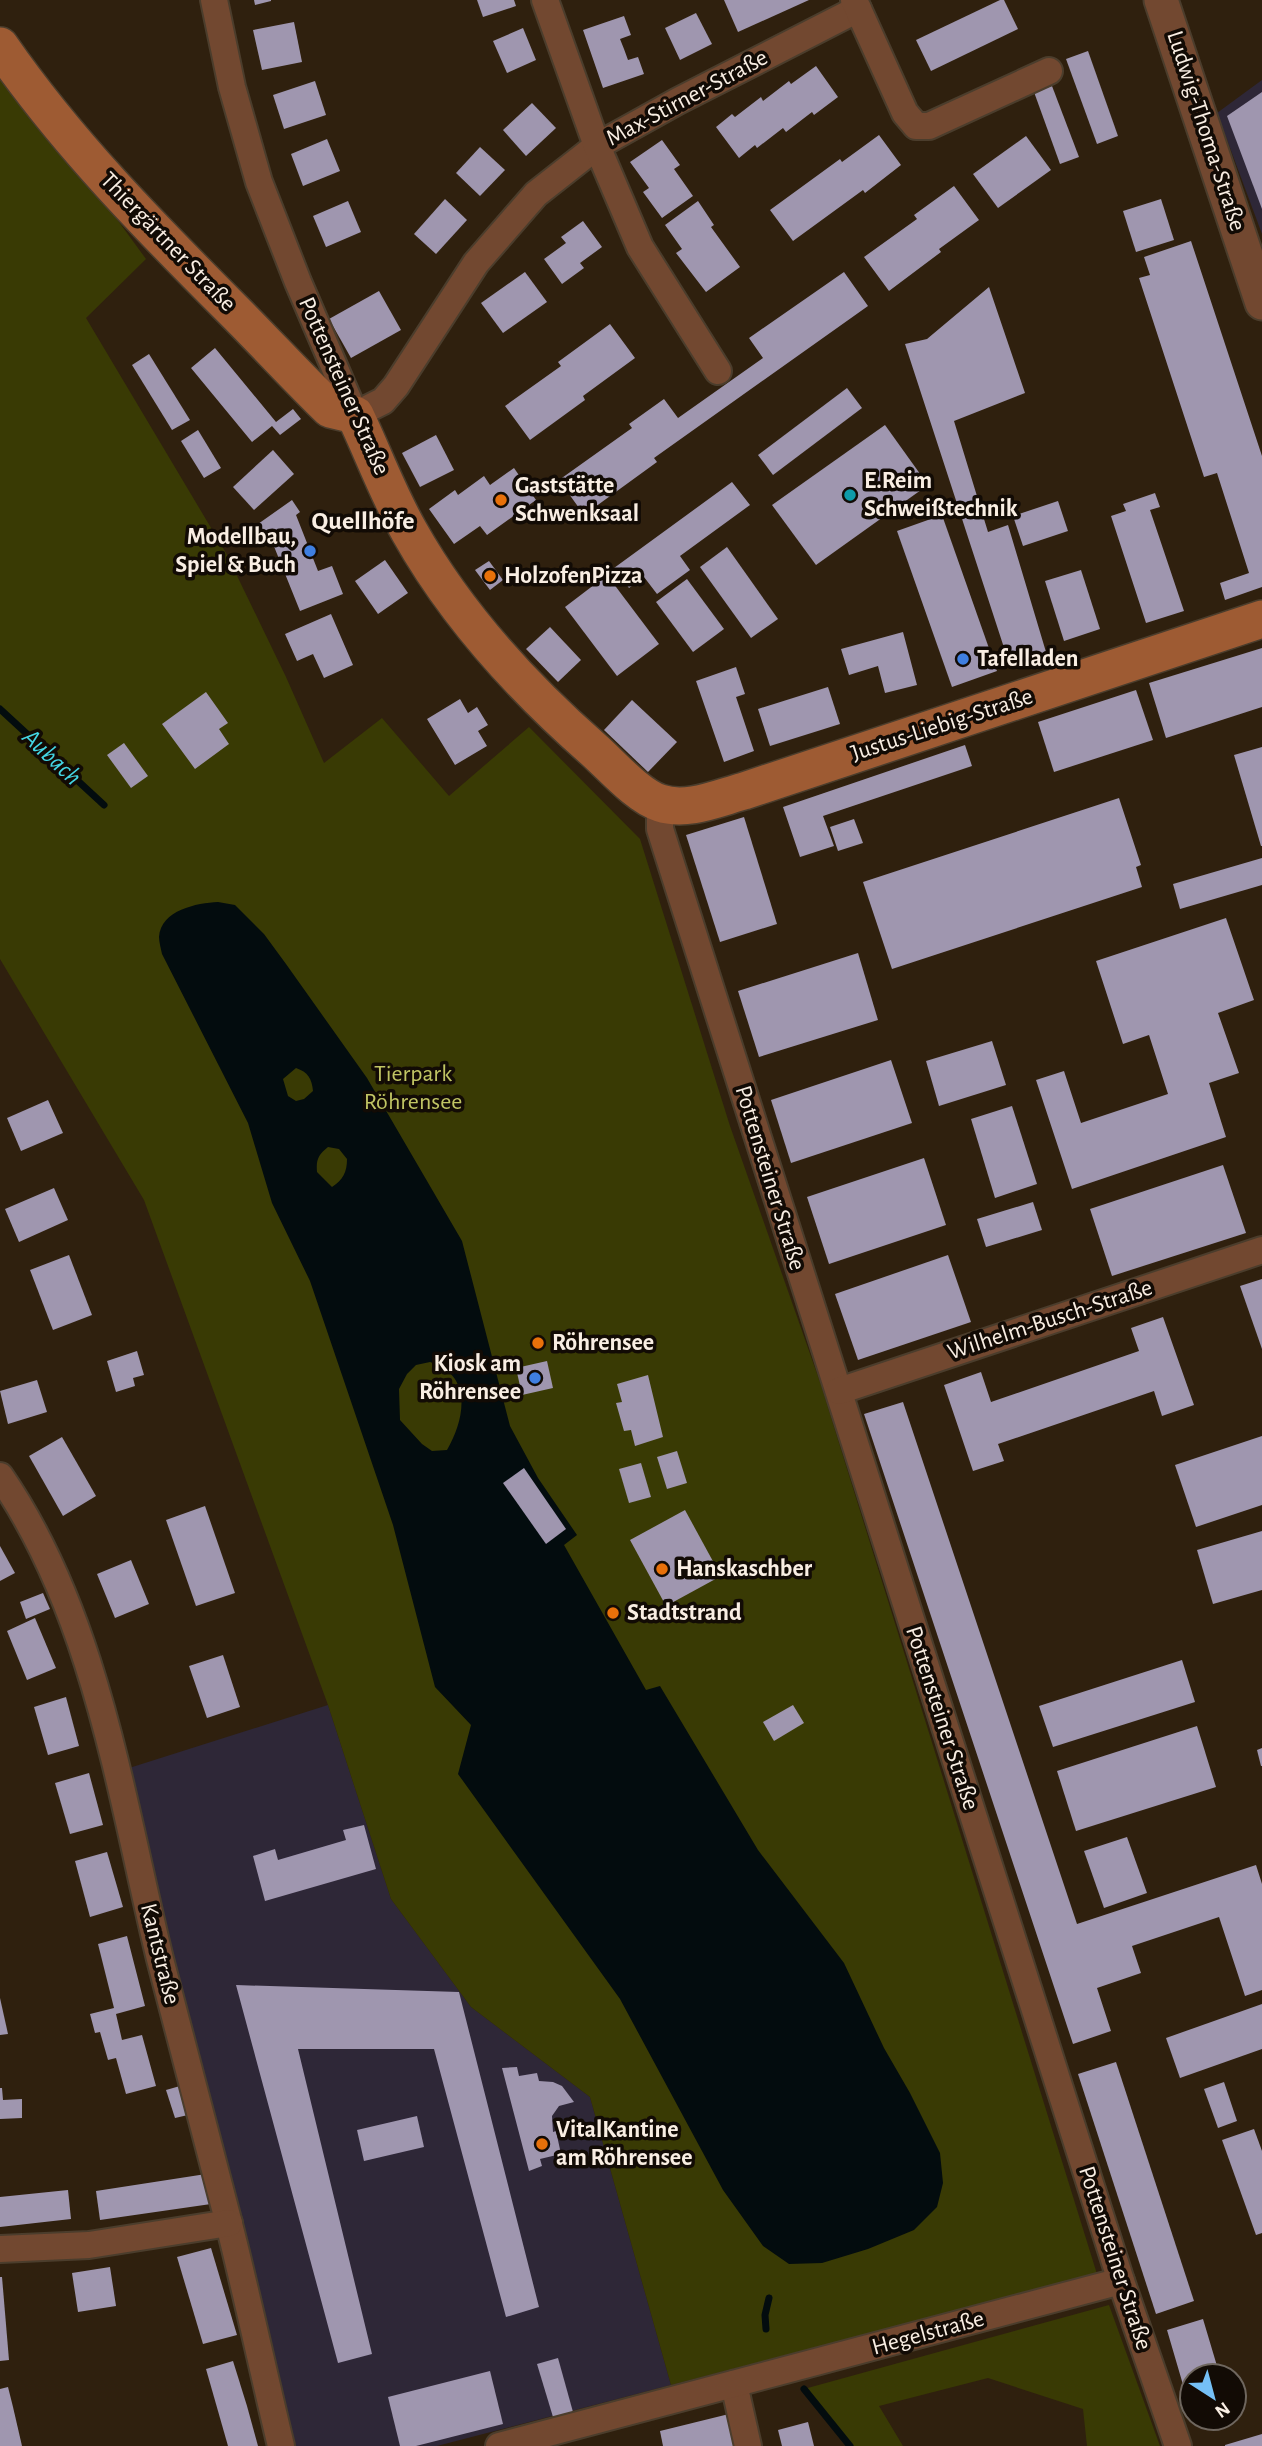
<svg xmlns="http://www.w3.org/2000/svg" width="1262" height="2446" font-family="'Alegreya Sans',sans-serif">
	<rect width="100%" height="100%" fill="#2f200e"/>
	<!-- commercial -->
	<g fill="#2e2737">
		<polygon points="1262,80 1262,234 1217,113"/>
		<polygon points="328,1705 391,1899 471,2007 590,2097 671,2385 437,2446 296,2446 126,1769"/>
	</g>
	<!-- green -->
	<g fill="#393a04">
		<polygon points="0,59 146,259 86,318 226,553 286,677 324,763 382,718 449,796 529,727 640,839 730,1126 821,1385 1097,2274 671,2385 590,2097 471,2007 391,1899 328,1705 144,1200 0,959"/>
		<polygon points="1109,2305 1160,2446 1087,2446 1083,2409 988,2378 879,2406 903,2446 850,2446 804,2389"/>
	</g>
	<!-- water -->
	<path fill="#030c0e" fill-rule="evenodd" d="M 218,902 L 235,905 L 264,934 L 286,964 L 367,1078 L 462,1241 L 510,1426 L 538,1478 L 577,1535 L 564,1545 L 646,1690 L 660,1686 L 758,1850 L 844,1963 L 884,2048 L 910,2093 L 940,2153 L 943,2183 L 937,2207 L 914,2230 L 868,2249 L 822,2263 L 789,2264 L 763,2246 L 723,2190 L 620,1999 L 458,1774 L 471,1725 L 435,1687 L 393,1525 L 310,1281 L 272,1203 L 248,1123 L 162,954 C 161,949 159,942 159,937 C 161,910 197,903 218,902 ZM 296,1068 C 308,1072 312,1079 313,1091 L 304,1099 L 296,1101 L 288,1096 L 283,1079 ZM 328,1147 L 339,1149 L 347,1159 C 347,1172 343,1180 332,1187 L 317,1172 C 316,1160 318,1155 328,1147 ZM 430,1362 C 473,1375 465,1419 447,1450 L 432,1451 L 422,1444 L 400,1420 L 399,1389 L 407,1374 L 416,1365 Z"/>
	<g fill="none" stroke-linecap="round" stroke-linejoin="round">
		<!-- stream -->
		<g stroke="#030c0e" stroke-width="7">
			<polyline points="0,709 104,805"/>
			<polyline points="766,2329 765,2315 769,2298"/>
			<polyline points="804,2389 850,2446"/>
		</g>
	</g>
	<!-- building -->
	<g fill="#9f96af">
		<polygon points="254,0 271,0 271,1 255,5"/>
		<polygon points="477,0 514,0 516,6 483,17"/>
		<polygon points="724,0 809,0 738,32"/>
		<polygon points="1000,0 1004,0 1018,29 931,71 916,40"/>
		<polygon points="696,13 712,44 680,60 665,28"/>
		<polygon points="624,16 631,35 620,39 624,49 628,60 638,57 644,74 603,88 583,30"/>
		<polygon points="294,22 302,62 262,70 253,30"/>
		<polygon points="523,28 536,60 507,73 493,41"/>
		<polygon points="1088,51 1118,136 1097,144 1066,59"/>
		<polygon points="816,66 838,97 814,115 812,112 786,132 783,128 757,148 755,145 739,158 716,127 732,114 735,117 761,97 763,101 789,81 791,84"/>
		<polygon points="315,81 326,115 284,129 273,95"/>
		<polygon points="1052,86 1079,157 1060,164 1034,92"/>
		<polygon points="1262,92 1262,209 1227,116"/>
		<polygon points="532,103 556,128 526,156 503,130"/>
		<polygon points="879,135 901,165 865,193 863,190 793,241 770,210 840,159 842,162"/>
		<polygon points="1026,136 1051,170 998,208 973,174"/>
		<polygon points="327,139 340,171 303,186 291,154"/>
		<polygon points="662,140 680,165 674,169 693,196 662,218 643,192 649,188 630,162"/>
		<polygon points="480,147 505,170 480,196 456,173"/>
		<polygon points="954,186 979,220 939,249 941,252 889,291 864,257 917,219 914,215"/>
		<polygon points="445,199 467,220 436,254 414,234"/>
		<polygon points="1161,199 1174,240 1136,252 1123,211"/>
		<polygon points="348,201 361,232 326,247 313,216"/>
		<polygon points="698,201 714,225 711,227 740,267 706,292 676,253 682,249 665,225"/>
		<polygon points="583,221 602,247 580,263 584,268 562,284 544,259 566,243 561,237"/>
		<polygon points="1191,241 1262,456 1262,587 1225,600 1220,583 1249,573 1217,473 1204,477 1139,278 1150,275 1144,257"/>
		<polygon points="525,272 547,302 503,333 481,303"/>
		<polygon points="844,272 868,306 654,458 657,462 584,515 559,480 632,428 629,424 664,399 678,418 763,358 749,338"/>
		<polygon points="989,287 1025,393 954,421 988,532 1008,525 1046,652 1009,663 905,344 927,339"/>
		<polygon points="379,291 401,330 351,358 329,319"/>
		<polygon points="610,324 635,358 583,396 585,400 530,440 505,406 561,366 558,362"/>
		<polygon points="215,348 276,422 293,409 301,419 280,435 272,426 252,442 191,368"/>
		<polygon points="149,354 190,420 172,430 132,365"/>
		<polygon points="847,388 862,408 773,475 758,455"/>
		<polygon points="885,425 928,485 816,565 772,505"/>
		<polygon points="198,430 221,468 204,478 181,441"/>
		<polygon points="436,435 454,470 420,487 402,453"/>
		<polygon points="273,450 294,474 254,510 233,487"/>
		<polygon points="514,468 536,500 487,535 480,526 454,544 429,509 455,490 458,495 484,476 490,485"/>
		<polygon points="732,482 750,505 680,556 690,570 657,594 644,577 629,588 614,568"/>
		<polygon points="1155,493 1160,507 1150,510 1184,611 1146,623 1111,516 1126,511 1123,504"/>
		<polygon points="292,500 300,512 296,515 318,571 332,566 343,594 300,611 269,534 266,536 258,524"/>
		<polygon points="1058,501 1068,531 1023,546 1013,516"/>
		<polygon points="942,515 997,671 952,687 897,531"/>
		<polygon points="727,547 778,619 751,638 700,567"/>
		<polygon points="385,560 408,593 378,614 355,581"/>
		<polygon points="489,561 503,580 490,590 475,570"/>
		<polygon points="1081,570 1100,629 1064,641 1045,581"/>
		<polygon points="607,575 659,644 617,676 565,607"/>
		<polygon points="687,579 724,629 693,652 656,602"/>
		<polygon points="331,614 353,665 324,678 313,654 297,661 285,634"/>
		<polygon points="550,627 581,660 558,682 526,649"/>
		<polygon points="903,632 917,685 885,693 878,666 849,675 841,649"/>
		<polygon points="1262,648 1262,707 1166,738 1149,683"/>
		<polygon points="736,667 745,694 736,697 754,751 724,762 696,681"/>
		<polygon points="828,687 840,724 770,746 758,709"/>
		<polygon points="1136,690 1153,740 1054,772 1038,722"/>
		<polygon points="206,692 228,723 219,729 229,744 195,769 162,724"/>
		<polygon points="460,699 468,713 477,707 488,725 478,731 487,746 455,765 427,719"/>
		<polygon points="632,700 677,742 648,772 604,730"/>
		<polygon points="124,743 148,776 131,788 107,755"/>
		<polygon points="965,745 972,766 823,816 834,846 800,857 783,807"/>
		<polygon points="1262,747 1262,846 1261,846 1234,755"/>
		<polygon points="1119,798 1141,865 1136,867 1142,887 892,969 863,882"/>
		<polygon points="744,817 777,924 720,942 686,835"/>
		<polygon points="854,819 863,843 838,851 830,827"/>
		<polygon points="1262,858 1262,885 1180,909 1173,884"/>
		<polygon points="1226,918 1254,1000 1218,1013 1239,1073 1209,1083 1226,1137 1072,1189 1036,1080 1064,1071 1081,1123 1168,1094 1149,1035 1123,1044 1096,961"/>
		<polygon points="858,953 878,1020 759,1057 738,991"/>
		<polygon points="992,1041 1006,1085 939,1106 926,1061"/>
		<polygon points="891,1060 912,1123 791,1163 771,1100"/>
		<polygon points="48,1100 63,1133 21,1151 7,1118"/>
		<polygon points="1012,1106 1037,1184 995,1198 971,1119"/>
		<polygon points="924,1158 946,1225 829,1264 807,1197"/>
		<polygon points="1223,1165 1246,1233 1112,1276 1090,1209"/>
		<polygon points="54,1188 68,1220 19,1242 5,1209"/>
		<polygon points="1033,1202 1042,1230 986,1247 977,1219"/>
		<polygon points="69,1255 92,1315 53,1330 30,1270"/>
		<polygon points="948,1255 971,1322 858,1360 835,1294"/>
		<polygon points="1262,1279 1262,1349 1240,1286"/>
		<polygon points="1163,1317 1194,1405 1162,1416 1154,1391 998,1444 1004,1461 973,1471 944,1385 981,1372 991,1402 1139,1351 1131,1328"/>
		<polygon points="137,1351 144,1375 133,1378 135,1386 116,1392 107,1361"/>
		<polygon points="547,1361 553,1388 522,1395 516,1368"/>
		<polygon points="648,1375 663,1437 635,1446 631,1430 624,1431 616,1403 622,1402 617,1384"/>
		<polygon points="37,1380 47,1412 8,1424 0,1391"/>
		<polygon points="903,1402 1077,1924 1256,1865 1262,1884 1262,1990 1245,1996 1219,1917 1132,1946 1141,1973 1097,1988 1111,2031 1073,2044 864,1414"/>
		<polygon points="1262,1436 1262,1505 1196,1527 1175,1465"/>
		<polygon points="62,1437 96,1496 63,1516 29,1456"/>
		<polygon points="677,1451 687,1483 667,1489 657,1457"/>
		<polygon points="641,1463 651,1497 629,1503 619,1469"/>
		<polygon points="524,1468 566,1529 546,1544 503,1483"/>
		<polygon points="205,1506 235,1593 196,1606 166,1520"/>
		<polygon points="685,1510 721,1576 666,1606 630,1540"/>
		<polygon points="1262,1531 1262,1590 1213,1604 1197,1550"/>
		<polygon points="0,1546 15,1573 0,1581"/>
		<polygon points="131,1560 149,1604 115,1618 97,1574"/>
		<polygon points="43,1593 50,1609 26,1619 20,1602"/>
		<polygon points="35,1618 56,1668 27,1680 7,1631"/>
		<polygon points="223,1655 240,1707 207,1718 189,1666"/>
		<polygon points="1182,1660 1195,1702 1053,1747 1039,1706"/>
		<polygon points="66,1697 79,1746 48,1755 34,1707"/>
		<polygon points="793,1705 804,1723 774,1741 763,1722"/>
		<polygon points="1197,1726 1216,1787 1076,1831 1057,1771"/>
		<polygon points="1262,1748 1262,1766 1261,1766 1257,1750"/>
		<polygon points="89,1773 103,1825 70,1834 55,1783"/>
		<polygon points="364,1825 376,1869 265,1901 253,1856 275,1849 278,1860 346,1840 343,1830"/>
		<polygon points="1127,1837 1147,1893 1104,1908 1084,1851"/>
		<polygon points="107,1852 123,1907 90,1917 75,1861"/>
		<polygon points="127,1936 145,2006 116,2014 122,2040 142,2035 156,2086 126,2094 116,2058 108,2060 100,2032 95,2033 90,2014 114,2008 98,1944"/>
		<polygon points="236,1985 459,1992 539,2307 506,2317 434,2049 298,2049 372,2354 338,2363"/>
		<polygon points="0,1998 8,2034 0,2035"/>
		<polygon points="1262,2004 1262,2049 1180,2078 1166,2038"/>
		<polygon points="1116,2062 1194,2301 1156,2314 1078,2074"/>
		<polygon points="517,2067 519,2076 537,2073 539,2081 553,2082 562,2086 574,2102 559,2106 552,2116 553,2132 556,2131 561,2154 540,2159 542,2166 529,2171 502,2068"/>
		<polygon points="1224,2082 1237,2121 1218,2128 1204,2089"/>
		<polygon points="180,2086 188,2115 175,2118 166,2090"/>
		<polygon points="0,2088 2,2088 3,2100 22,2099 22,2118 0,2119"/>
		<polygon points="417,2116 424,2147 364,2161 357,2130"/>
		<polygon points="1254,2129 1262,2151 1262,2233 1256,2235 1222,2140"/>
		<polygon points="206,2174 211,2204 100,2220 96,2191"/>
		<polygon points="68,2190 71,2219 0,2227 0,2197"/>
		<polygon points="211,2248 237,2335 203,2344 177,2257"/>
		<polygon points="110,2267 116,2306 78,2312 72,2273"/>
		<polygon points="0,2277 2,2277 9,2360 0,2361"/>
		<polygon points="1203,2319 1220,2376 1192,2376 1191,2412 1167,2330"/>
		<polygon points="558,2358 573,2412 553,2417 537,2364"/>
		<polygon points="233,2361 247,2406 258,2446 228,2446 206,2369"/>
		<polygon points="490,2371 503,2424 416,2446 400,2446 388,2397"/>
		<polygon points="8,2387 13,2407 22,2446 0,2446 0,2389"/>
		<polygon points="729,2414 737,2446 663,2446 660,2431"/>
		<polygon points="808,2422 814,2446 782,2446 778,2430"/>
		<polygon points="1262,2434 1262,2446 1225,2446 1225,2445"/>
	</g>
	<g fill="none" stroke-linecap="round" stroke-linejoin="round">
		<defs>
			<g id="minor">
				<polyline points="214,0 232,87 259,182 298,282 355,415 383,401 396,386 476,263 536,194 597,146 678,101 858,9"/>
				<polyline points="545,0 597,146 640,247 718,371"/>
				<polyline points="854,0 905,113 916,126 929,126 1049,71"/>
				<polyline points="660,803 660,829 1121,2281 1178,2446"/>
				<polyline points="839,1391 1262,1250"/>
				<path d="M 0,1476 C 96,1615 121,1798 160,1959 C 182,2046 206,2133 228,2220 C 247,2295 263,2371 281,2446"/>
				<polyline points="0,2249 89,2245 229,2223"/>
				<polyline points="734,2384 748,2446"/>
				<polyline points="499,2446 1121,2281"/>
			</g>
			<polyline id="tertiary" points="1161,0 1262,303"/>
			<path id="secondary" d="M 0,46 C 67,143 150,227 233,310 C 266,343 297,377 330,409 L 355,415 C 373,453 388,494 409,531 C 456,615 522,687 594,750 C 612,766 638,796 660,803 C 687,812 718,798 744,791 L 1262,619"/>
		</defs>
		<!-- minor casing -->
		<use href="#minor" stroke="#4b3d2c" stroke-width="30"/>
		<!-- tertiary casing -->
		<use href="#tertiary" stroke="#4b3d2c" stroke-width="37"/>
		<!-- secondary casing -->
		<use href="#secondary" stroke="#4b3d2c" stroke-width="40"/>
		<!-- minor -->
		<use href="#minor" stroke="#724830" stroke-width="26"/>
		<!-- tertiary -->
		<use href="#tertiary" stroke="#724830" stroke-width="33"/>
		<!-- secondary -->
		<use href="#secondary" stroke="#9e5b33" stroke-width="37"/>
	</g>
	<!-- markers -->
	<circle fill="#0f9aa8" stroke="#120b05" stroke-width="2.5" cx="850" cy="495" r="7"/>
	<g fill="#e8710a" stroke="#120b05" stroke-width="2.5">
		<circle cx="501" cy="500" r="7"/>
		<circle cx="490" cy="576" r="7"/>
		<circle cx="538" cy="1343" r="7"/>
		<circle cx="662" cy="1569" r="7"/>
		<circle cx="613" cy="1613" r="7"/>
		<circle cx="542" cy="2144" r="7"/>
	</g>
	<g fill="#3f7fe0" stroke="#120b05" stroke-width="2.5">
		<circle cx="310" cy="551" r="7"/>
		<circle cx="963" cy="659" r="7"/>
		<circle cx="535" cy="1378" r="7"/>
	</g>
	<g text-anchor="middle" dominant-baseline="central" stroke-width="7" stroke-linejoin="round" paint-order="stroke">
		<!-- street labels -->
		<g font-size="24" fill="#f9eee3" stroke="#120b05">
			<text transform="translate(687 98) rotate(-28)">Max-Stirner-Straße</text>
			<text transform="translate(1206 131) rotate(72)">Ludwig-Thoma-Straße</text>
			<text transform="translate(168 242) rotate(46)">Thiergärtner Straße</text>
			<text transform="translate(344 386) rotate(66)">Pottensteiner Straße</text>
			<text transform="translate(942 725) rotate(-18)">Justus-Liebig-Straße</text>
			<text transform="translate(770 1178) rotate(73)">Pottensteiner Straße</text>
			<text transform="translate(1050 1320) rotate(-18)">Wilhelm-Busch-Straße</text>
			<text transform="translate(942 1718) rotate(72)">Pottensteiner Straße</text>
			<text transform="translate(160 1954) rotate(76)">Kantstraße</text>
			<text transform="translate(1115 2258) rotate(72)">Pottensteiner Straße</text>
			<text transform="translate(928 2333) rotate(-15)">Hegelstraße</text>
		</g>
		<!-- poi labels -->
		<g font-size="24" font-weight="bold" fill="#f9eee3" stroke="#120b05" text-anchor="start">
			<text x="864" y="481">E.Reim<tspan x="864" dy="28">Schweißtechnik</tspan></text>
			<text x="515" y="486">Gaststätte<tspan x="515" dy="28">Schwenksaal</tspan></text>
			<text x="296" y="537" text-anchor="end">Modellbau,<tspan x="296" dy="28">Spiel &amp; Buch</tspan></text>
			<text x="504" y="576">HolzofenPizza</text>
			<text x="977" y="659">Tafelladen</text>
			<text x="552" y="1343">Röhrensee</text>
			<text x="521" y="1364" text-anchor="end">Kiosk am<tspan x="521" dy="28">Röhrensee</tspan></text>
			<text x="676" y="1569">Hanskaschber</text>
			<text x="627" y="1613">Stadtstrand</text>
			<text x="556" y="2130">VitalKantine<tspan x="556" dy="28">am Röhrensee</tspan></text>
		</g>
		<!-- park labels -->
		<g font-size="24" fill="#c1c564" stroke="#120b05">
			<text x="413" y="1074">Tierpark<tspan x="413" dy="28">Röhrensee</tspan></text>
		</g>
		<!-- neighbourhood labels -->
		<g font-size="26" font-weight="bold" fill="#f9eee3" stroke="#120b05">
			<text x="363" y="521">Quellhöfe</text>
		</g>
		<!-- water labels -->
		<g font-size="26" font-style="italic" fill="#44d6e4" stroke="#120b05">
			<text transform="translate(52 757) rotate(43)">Aubach</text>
		</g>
	</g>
	<!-- north arrow -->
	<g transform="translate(1213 2397) rotate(144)"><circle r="33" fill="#120b05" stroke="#6e665e" stroke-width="2"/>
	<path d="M0-5L12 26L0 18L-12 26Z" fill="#75c0f6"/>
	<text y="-10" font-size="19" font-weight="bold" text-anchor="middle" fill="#f9eee3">N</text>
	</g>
</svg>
